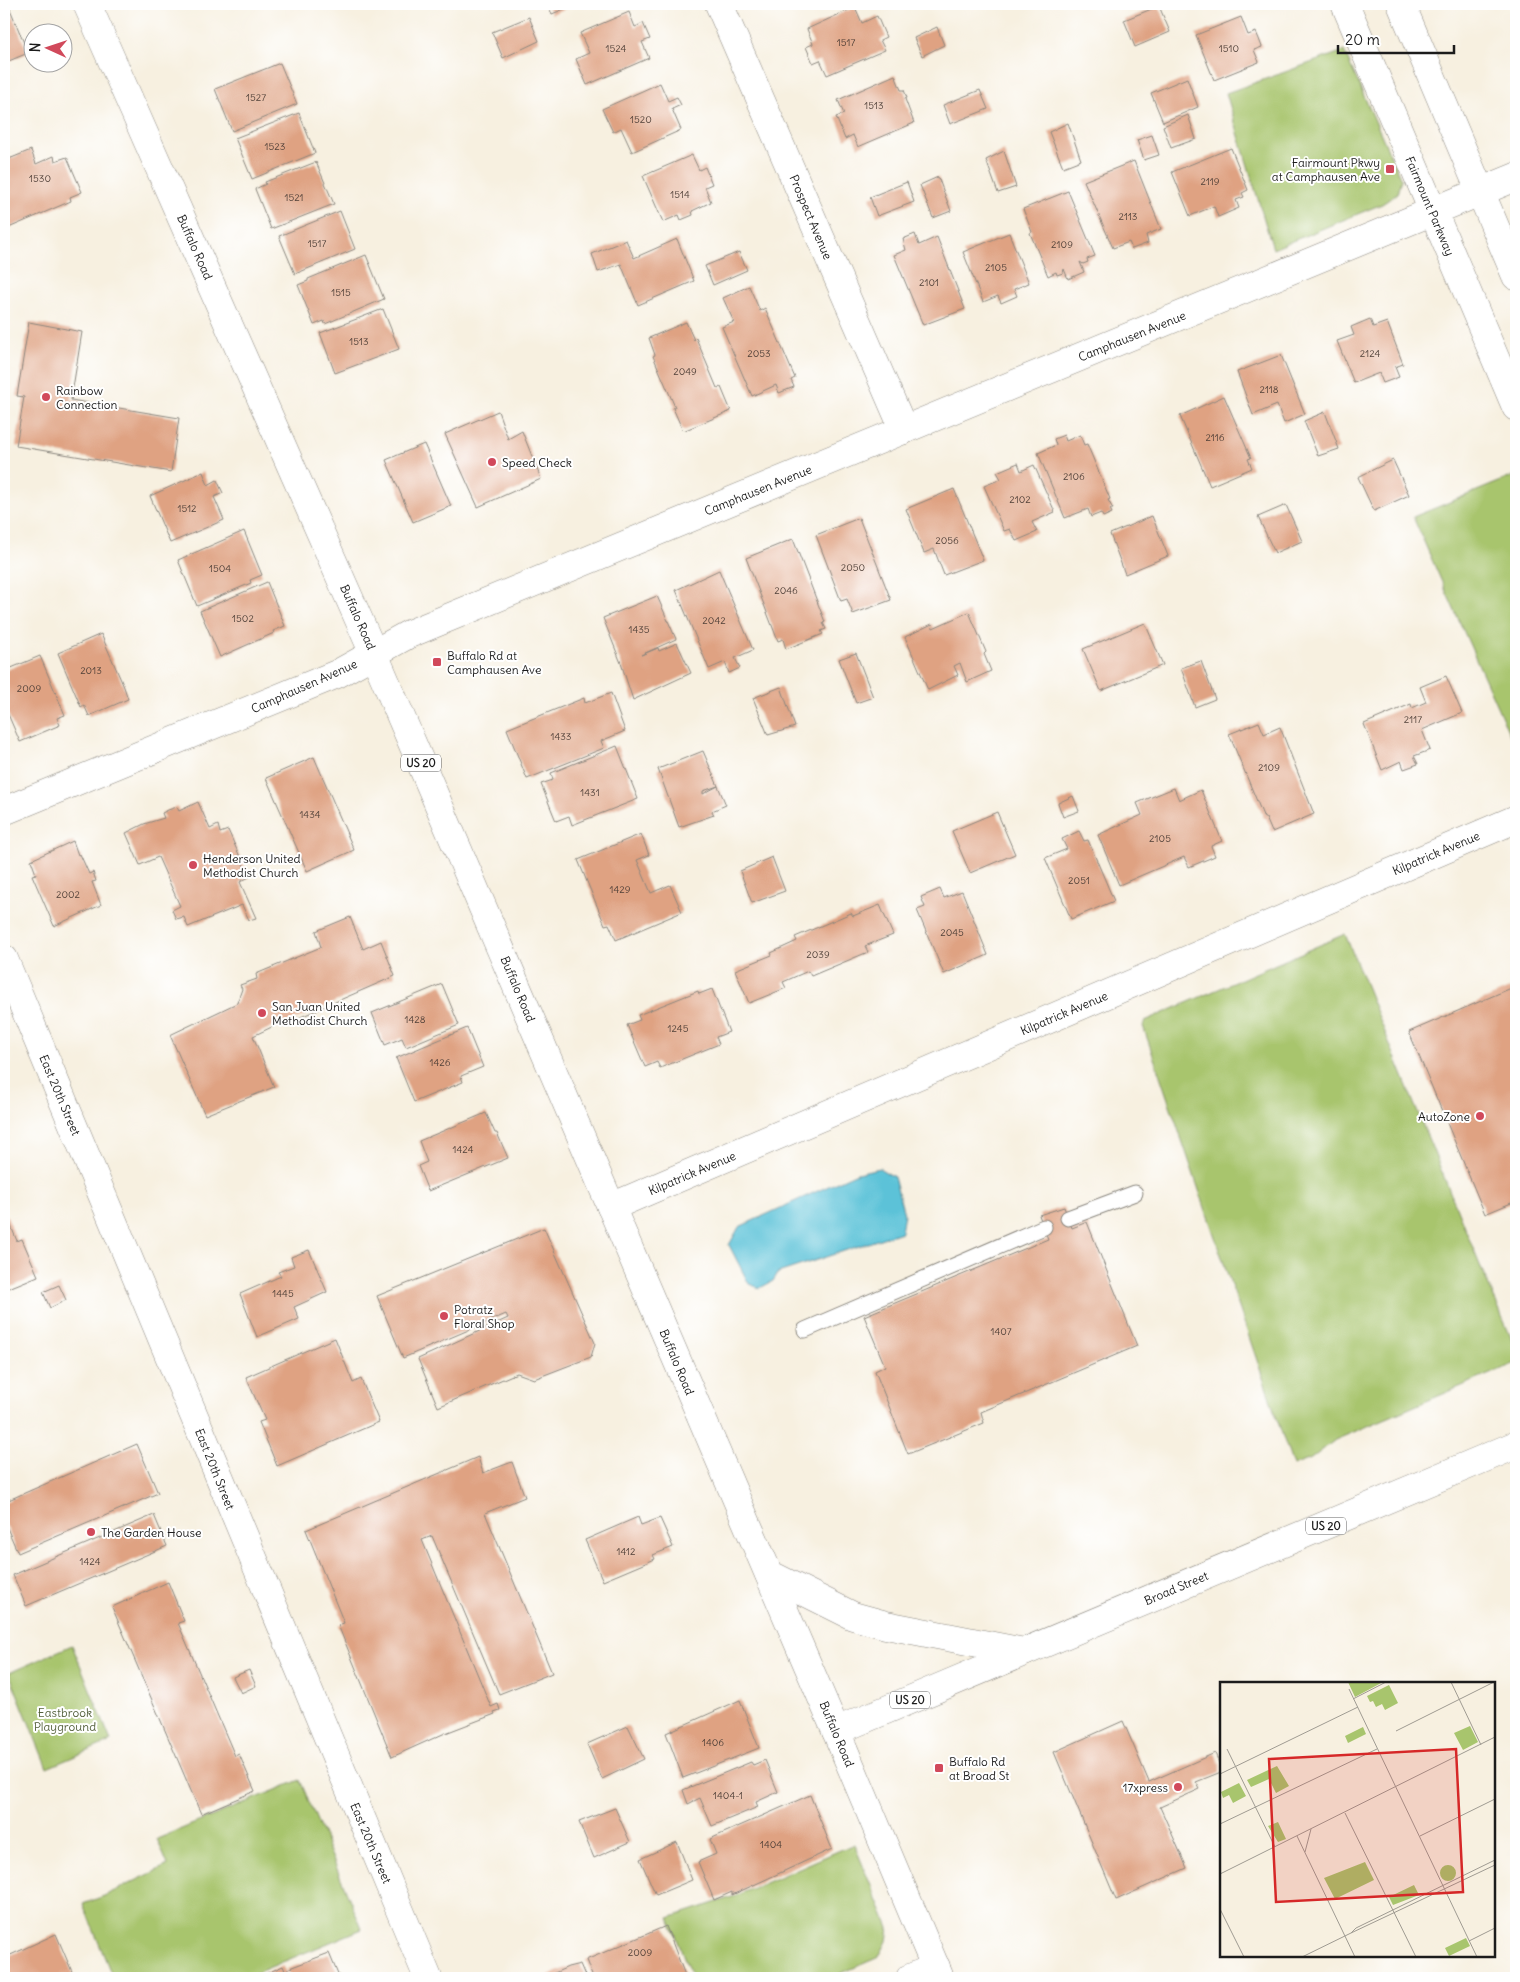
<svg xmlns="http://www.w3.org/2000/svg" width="1520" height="1982" font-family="Delius,sans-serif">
	<rect width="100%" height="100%" fill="#fff"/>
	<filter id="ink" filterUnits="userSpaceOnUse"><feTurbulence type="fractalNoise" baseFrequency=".02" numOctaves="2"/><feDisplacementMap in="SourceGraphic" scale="10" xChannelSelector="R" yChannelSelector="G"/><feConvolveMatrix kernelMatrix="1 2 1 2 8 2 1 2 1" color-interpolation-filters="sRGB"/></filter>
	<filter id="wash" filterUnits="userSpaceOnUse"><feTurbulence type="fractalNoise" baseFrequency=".0096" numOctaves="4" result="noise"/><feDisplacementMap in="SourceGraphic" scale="20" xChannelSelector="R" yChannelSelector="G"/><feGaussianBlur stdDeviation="1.12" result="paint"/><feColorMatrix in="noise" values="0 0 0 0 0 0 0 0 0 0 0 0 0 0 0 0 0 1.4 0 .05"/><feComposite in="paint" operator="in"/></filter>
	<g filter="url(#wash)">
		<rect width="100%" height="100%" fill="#f7f0e0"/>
		<!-- green -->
		<g fill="#a8c56d" stroke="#627044">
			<polygon points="1344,51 1401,179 1397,194 1382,204 1273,249 1226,93"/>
			<polygon points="1516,475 1516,749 1413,517"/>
			<polygon points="1345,934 1479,1263 1516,1349 1516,1363 1335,1440 1311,1459 1293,1466 1143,1026 1145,1021"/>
			<polygon points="72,1645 111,1741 47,1768 9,1673"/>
			<polygon points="300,1780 362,1929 244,1978 113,1978 83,1904 104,1896 168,1865 157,1839"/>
			<polygon points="854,1844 889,1928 887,1941 879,1957 830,1978 692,1978 669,1918 735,1896"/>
		</g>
		<!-- water -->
		<polygon fill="#5bc2d8" stroke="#3c6f7a" points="879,1168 894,1177 904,1214 901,1232 778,1273 773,1281 760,1288 749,1284 729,1245 739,1227 857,1173"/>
		<g id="blocks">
			<!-- building -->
			<g fill="#dfa282">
				<polygon points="4,4 8,4 28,53 4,63"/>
				<polygon points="547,4 576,4 552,14"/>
				<polygon points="1159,6 1170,32 1135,47 1124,20"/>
				<polygon points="855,7 862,23 877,16 886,37 880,40 885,50 827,75 820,60 813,63 806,47 813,44 807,29"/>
				<polygon points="629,12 635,27 643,23 650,39 642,42 649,58 587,85 576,59 589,53 580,33"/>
				<polygon points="529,17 539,41 503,58 492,32"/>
				<polygon points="1241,17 1248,35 1256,32 1259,39 1262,47 1254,50 1259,62 1214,80 1196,35"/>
				<polygon points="937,27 944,45 922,56 914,38"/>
				<polygon points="280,63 297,104 232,131 215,89"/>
				<polygon points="895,75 901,90 904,90 907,98 905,99 914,123 858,147 853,135 845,139 836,117 844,114 838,100"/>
				<polygon points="1187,78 1198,107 1163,122 1151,93"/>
				<polygon points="660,83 668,101 677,97 681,105 672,109 681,130 632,152 621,128 613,132 602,109"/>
				<polygon points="980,90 988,109 950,124 943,105"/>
				<polygon points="299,113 315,153 252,179 235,138"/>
				<polygon points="1188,115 1196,139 1171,148 1163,126"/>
				<polygon points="1068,123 1081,160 1063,167 1049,132"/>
				<polygon points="1152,135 1159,155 1144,160 1137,140"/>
				<polygon points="1231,148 1248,190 1242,193 1244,197 1236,200 1239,208 1218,217 1214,206 1190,216 1172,172"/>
				<polygon points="31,150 36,164 54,156 55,161 67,157 82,192 70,197 71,201 4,230 4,161"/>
				<polygon points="1004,151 1016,187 998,193 986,160"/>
				<polygon points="692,155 699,170 705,167 712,184 705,187 711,202 692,211 693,215 681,220 679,215 663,222 643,176"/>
				<polygon points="1134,161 1161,229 1146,235 1148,243 1132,249 1129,242 1113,248 1084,181"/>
				<polygon points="316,162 334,204 271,229 255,189 266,184 265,182"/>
				<polygon points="938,177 951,211 933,218 920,185"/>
				<polygon points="907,182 914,202 877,216 870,197"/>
				<polygon points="1068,191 1095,256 1087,259 1088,262 1083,264 1080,262 1084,272 1068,279 1064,269 1063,273 1057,275 1056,272 1048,276 1030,233 1032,232 1023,209"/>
				<polygon points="340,211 355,249 295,274 279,236"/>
				<polygon points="1009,233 1029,283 1014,289 1017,296 1001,303 998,296 983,302 963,252"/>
				<polygon points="915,234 919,245 937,237 965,309 923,325 894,255 906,250 903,239"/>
				<polygon points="677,239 694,281 638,305 621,264 598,272 592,254 626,240 634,258"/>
				<polygon points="739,252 747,270 713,285 705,266"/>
				<polygon points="366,255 384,299 325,324 324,321 314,325 298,285 308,281 308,279"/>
				<polygon points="749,286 760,311 765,308 795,378 791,380 794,387 779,393 776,385 752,396 722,327 734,322 723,298"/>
				<polygon points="383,309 399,349 335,373 320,333"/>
				<polygon points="1370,319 1373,327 1387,322 1403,364 1395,367 1399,377 1383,383 1379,373 1354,383 1337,341 1354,335 1351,327"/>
				<polygon points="29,322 82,332 71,400 179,418 171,472 16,446 24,397 17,396"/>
				<polygon points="686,322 694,340 696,338 717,388 721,387 731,411 683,431 673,408 675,407 653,356 655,355 649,338"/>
				<polygon points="1281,355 1305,414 1284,423 1277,405 1253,415 1237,372"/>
				<polygon points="1224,396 1251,458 1248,459 1252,468 1210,486 1180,416"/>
				<polygon points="498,411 508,439 522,431 541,479 478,507 445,434"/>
				<polygon points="1325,412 1339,449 1318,456 1304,421"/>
				<polygon points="1064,435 1066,441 1080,435 1084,445 1087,444 1110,499 1108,500 1113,509 1110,509 1112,513 1103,517 1101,513 1091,517 1088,509 1065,518 1038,453 1056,445 1054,439"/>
				<polygon points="424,444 451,506 413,522 386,460"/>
				<polygon points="1393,460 1409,495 1374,511 1358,477"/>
				<polygon points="1018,463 1021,471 1034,465 1055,512 1032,522 1037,532 1016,541 1010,529 1004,531 984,486 1001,479 997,472"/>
				<polygon points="203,472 208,485 217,480 223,493 214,497 224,520 170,543 150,496"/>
				<polygon points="954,489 983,560 944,575 934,549 924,553 906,509"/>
				<polygon points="1286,505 1302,541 1275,553 1258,517"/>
				<polygon points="1152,516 1168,556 1125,574 1110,534"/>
				<polygon points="859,518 891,600 853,614 847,599 841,601 816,535"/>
				<polygon points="244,531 262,575 250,580 251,583 197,606 178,560"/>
				<polygon points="793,539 825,622 823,623 826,629 821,631 823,634 786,649 783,639 778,641 746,558"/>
				<polygon points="719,570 753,650 735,658 740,668 729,673 725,662 709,669 676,590"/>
				<polygon points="267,582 285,626 273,631 274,633 220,657 200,611"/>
				<polygon points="657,596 676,639 641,655 658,648 659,651 677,643 691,673 633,700 621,663 603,618"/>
				<polygon points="969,612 986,652 984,654 991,671 967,682 960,663 954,666 958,675 928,690 905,637 932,624 933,628"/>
				<polygon points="1145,623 1163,665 1101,691 1083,649"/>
				<polygon points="101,634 124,687 128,699 89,716 84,705 81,707 58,653"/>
				<polygon points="856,653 873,697 856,703 839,659"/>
				<polygon points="40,656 65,715 57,718 60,725 20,742 4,705 4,671"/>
				<polygon points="1201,661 1215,699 1195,707 1181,668"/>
				<polygon points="1446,676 1462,713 1422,730 1430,750 1414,756 1418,764 1404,769 1401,761 1382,770 1364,724 1411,704 1412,708 1426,702 1420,687"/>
				<polygon points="781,687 795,727 768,735 753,698"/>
				<polygon points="611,693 625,731 601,741 604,748 527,779 507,729 584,698 585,703"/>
				<polygon points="1259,722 1264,734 1280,727 1314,814 1272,832 1266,818 1264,818 1229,734"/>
				<polygon points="617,746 638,799 572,825 569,816 556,821 541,784 553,780 551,773"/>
				<polygon points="703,751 718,786 703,791 703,794 718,786 726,805 712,811 714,815 679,827 658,769"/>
				<polygon points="314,757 354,850 307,871 266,778"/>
				<polygon points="1174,788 1179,800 1201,790 1222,841 1211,846 1215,856 1189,867 1184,857 1119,885 1098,835 1142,815 1137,803"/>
				<polygon points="1073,796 1079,811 1063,817 1058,803"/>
				<polygon points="198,802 210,829 218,825 220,833 228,830 249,877 240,882 256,918 249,920 242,905 188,927 184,917 176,919 172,910 180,906 158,857 140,865 126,833 144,824 164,818 162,813 168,810 177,807 179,811"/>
				<polygon points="997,812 1015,854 970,873 952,831"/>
				<polygon points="1079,831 1084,841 1088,840 1114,901 1071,919 1045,858 1067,849 1062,839"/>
				<polygon points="641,834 649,855 637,860 651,893 670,885 682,912 616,940 609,924 605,925 578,860"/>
				<polygon points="73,841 78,855 80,854 89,874 93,872 96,881 92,882 101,905 54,926 32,875 36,874 31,860"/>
				<polygon points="772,857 785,891 752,903 740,871"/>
				<polygon points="940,889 944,898 962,891 988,955 944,974 917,910 925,907 921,897"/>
				<polygon points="880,905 893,935 865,946 868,952 811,976 808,971 783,982 786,988 749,1003 735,970 772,955 771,953 797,941 795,937 851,913 853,916"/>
				<polygon points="350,917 363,949 381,941 395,976 280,1026 278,1024 253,1036 274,1087 205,1115 170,1035 237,1003 242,989 240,985 257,979 256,974 321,947 316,931"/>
				<polygon points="442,984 459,1025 406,1047 402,1038 385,1045 372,1013"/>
				<polygon points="1516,986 1516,1201 1485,1214 1409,1032"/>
				<polygon points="712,989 729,1032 716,1037 719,1044 660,1068 657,1062 645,1067 627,1025 640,1020 638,1015 698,991 699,994"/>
				<polygon points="467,1028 483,1067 461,1076 463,1082 414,1102 396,1058"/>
				<polygon points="486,1113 495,1133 497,1133 508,1158 428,1191 418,1166 427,1162 419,1141"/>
				<polygon points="1064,1207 1072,1228 1087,1222 1137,1346 981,1412 984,1423 908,1454 875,1371 885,1366 864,1316 1048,1239 1039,1215"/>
				<polygon points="4,1209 17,1241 22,1239 38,1276 4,1290"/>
				<polygon points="544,1228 595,1343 591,1357 534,1379 517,1373 438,1407 418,1359 508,1318 506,1314 403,1358 377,1296"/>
				<polygon points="309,1250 327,1292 294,1307 299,1319 257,1337 240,1294 281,1276 278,1272 294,1266 291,1257"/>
				<polygon points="59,1285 66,1300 50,1308 43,1292"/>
				<polygon points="335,1338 353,1383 361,1379 379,1422 277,1466 259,1422 265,1420 246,1377"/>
				<polygon points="137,1444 158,1493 18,1553 4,1521 4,1502"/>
				<polygon points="478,1457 483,1473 512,1462 525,1497 485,1513 552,1673 499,1694 432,1536 422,1540 491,1707 498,1704 500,1710 494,1712 495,1714 443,1734 392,1757 338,1625 344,1623 306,1530"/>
				<polygon points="154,1515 167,1546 26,1606 13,1575"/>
				<polygon points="638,1517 641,1525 660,1518 673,1547 653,1555 655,1559 603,1581 585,1540"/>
				<polygon points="168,1582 184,1621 178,1623 235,1756 239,1754 255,1791 201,1814 112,1607"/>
				<polygon points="249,1670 256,1686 241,1693 233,1677"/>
				<polygon points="740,1700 759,1748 683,1778 666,1733"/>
				<polygon points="1123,1721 1149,1782 1215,1753 1221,1768 1221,1772 1196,1782 1200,1789 1160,1807 1187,1868 1116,1900 1054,1752"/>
				<polygon points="628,1726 644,1759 602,1779 587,1744"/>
				<polygon points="765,1760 778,1792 756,1802 758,1807 712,1826 700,1798 688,1804 683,1790 751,1762 753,1765"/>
				<polygon points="810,1795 832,1849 732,1895 732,1892 714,1900 698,1862 716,1854 710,1839"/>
				<polygon points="615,1808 630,1842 594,1858 579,1822"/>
				<polygon points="677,1842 692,1880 656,1895 640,1859"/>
				<polygon points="666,1926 686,1978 593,1978 586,1960"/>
				<polygon points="56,1934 73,1974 73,1978 4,1978 4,1958"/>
				<polygon points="329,1953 339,1977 291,1978 287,1969"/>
				<polygon points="580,1964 586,1978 543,1978 568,1967"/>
				<polygon points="283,1966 288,1978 256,1978"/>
			</g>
		</g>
	</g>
	<g filter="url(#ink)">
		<use href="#blocks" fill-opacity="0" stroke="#8a867e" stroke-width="1"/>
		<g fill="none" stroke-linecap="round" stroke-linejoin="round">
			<defs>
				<g id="service">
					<polyline points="1068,1218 1135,1193"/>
					<polyline points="805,1330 1044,1227"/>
				</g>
				<g id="minor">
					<polyline points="719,4 904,430"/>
					<polyline points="4,811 337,674 409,634 1516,177"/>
					<polyline points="4,959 428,1978"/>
					<polyline points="611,1207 1516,819"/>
					<polyline points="910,1978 936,1967"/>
				</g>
				<g id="tertiary">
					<polyline points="1345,4 1516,407"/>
					<polyline points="1401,4 1516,276"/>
				</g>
				<polyline id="secondary" points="836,1731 940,1978"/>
				<g id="primary">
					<polyline points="87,4 374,654 836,1731 1516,1445"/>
					<polyline points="769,1574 853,1616 886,1625 1024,1652"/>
				</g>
			</defs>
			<!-- service casing -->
			<use href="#service" stroke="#8a867e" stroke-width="17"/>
			<!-- minor casing -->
			<use href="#minor" stroke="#8a867e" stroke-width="29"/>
			<!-- tertiary casing -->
			<use href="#tertiary" stroke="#8a867e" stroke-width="29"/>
			<!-- secondary casing -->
			<use href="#secondary" stroke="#8a867e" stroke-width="29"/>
			<!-- primary casing -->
			<use href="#primary" stroke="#8a867e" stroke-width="29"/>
			<!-- service -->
			<use href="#service" stroke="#fff" stroke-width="15"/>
			<!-- minor -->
			<use href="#minor" stroke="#fff" stroke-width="28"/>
			<!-- tertiary -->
			<use href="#tertiary" stroke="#fff" stroke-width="28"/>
			<!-- secondary -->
			<use href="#secondary" stroke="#fff" stroke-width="28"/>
			<!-- primary -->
			<use href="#primary" stroke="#fff" stroke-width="28"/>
		</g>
	</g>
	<!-- markers -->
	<g fill="#d1495b" stroke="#fff" stroke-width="2">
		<rect x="1385" y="164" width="10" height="10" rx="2.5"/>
		<circle cx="46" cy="397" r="5"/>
		<circle cx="492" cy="462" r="5"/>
		<rect x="432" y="657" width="10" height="10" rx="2.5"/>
		<circle cx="193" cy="865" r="5"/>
		<circle cx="262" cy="1013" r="5"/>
		<circle cx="1480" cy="1116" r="5"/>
		<circle cx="444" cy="1316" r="5"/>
		<circle cx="91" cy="1532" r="5"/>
		<rect x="934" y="1763" width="10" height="10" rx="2.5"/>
		<circle cx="1178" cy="1787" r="5"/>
	</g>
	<g text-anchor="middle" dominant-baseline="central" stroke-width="4" stroke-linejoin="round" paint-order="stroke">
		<!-- number labels -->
		<g font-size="10" fill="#4d3e36">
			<text x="846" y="42">1517</text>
			<text x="616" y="48">1524</text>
			<text x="1229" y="48">1510</text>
			<text x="256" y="97">1527</text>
			<text x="874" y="105">1513</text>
			<text x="641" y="119">1520</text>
			<text x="275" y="146">1523</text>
			<text x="40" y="178">1530</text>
			<text x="1210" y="181">2119</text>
			<text x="680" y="194">1514</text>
			<text x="294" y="197">1521</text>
			<text x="1128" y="216">2113</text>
			<text x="317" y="243">1517</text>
			<text x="1062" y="244">2109</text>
			<text x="996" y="267">2105</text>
			<text x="929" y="282">2101</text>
			<text x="341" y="292">1515</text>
			<text x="359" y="341">1513</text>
			<text x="759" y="353">2053</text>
			<text x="1370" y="353">2124</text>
			<text x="685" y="371">2049</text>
			<text x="1269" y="389">2118</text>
			<text x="1215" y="437">2116</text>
			<text x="1074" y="476">2106</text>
			<text x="1020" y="499">2102</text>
			<text x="187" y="508">1512</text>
			<text x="947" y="540">2056</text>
			<text x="853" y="567">2050</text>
			<text x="220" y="568">1504</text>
			<text x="786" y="590">2046</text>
			<text x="243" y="618">1502</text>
			<text x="714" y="620">2042</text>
			<text x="639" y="629">1435</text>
			<text x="91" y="670">2013</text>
			<text x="29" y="688">2009</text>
			<text x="1413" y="719">2117</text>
			<text x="561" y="736">1433</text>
			<text x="1269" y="767">2109</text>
			<text x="590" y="792">1431</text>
			<text x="310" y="814">1434</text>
			<text x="1160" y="838">2105</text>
			<text x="1079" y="880">2051</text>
			<text x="620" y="889">1429</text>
			<text x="68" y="894">2002</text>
			<text x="952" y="932">2045</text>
			<text x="818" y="954">2039</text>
			<text x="415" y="1019">1428</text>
			<text x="678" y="1028">1245</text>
			<text x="440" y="1062">1426</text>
			<text x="463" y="1149">1424</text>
			<text x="283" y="1293">1445</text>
			<text x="1001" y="1331">1407</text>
			<text x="626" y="1551">1412</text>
			<text x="90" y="1561">1424</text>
			<text x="713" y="1742">1406</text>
			<text x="728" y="1795">1404-1</text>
			<text x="771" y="1844">1404</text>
			<text x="640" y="1952">2009</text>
		</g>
		<!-- shield labels -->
		<g fill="#fff" stroke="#606060" stroke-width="1">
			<rect x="401" y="754.5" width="40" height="17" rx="4"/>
			<rect x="1306" y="1517.5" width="40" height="17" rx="4"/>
			<rect x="890" y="1691.5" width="40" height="17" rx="4"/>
		</g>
		<g font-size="11" font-weight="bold" fill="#1c1c1c">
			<text x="421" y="763">US 20</text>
			<text x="1326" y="1526">US 20</text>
			<text x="910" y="1700">US 20</text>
		</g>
		<!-- poi labels -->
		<g font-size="12" fill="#1c1c1c" stroke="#fff" text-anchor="start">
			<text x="1380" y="162" text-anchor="end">Fairmount Pkwy<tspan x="1380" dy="14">at Camphausen Ave</tspan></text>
			<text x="56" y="390">Rainbow<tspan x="56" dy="14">Connection</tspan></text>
			<text x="502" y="462">Speed Check</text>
			<text x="447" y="655">Buffalo Rd at<tspan x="447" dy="14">Camphausen Ave</tspan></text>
			<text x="203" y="858">Henderson United<tspan x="203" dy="14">Methodist Church</tspan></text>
			<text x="272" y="1006">San Juan United<tspan x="272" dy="14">Methodist Church</tspan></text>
			<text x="1470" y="1116" text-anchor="end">AutoZone</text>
			<text x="454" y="1309">Potratz<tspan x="454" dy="14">Floral Shop</tspan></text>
			<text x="101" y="1532">The Garden House</text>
			<text x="949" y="1761">Buffalo Rd<tspan x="949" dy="14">at Broad St</tspan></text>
			<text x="1168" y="1787" text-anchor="end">17xpress</text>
		</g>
		<!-- street labels -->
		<g font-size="12" fill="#1c1c1c" stroke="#fff">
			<text transform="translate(1430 206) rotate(67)">Fairmount Parkway</text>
			<text transform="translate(811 217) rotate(67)">Prospect Avenue</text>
			<text transform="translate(195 247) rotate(66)">Buffalo Road</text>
			<text transform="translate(1132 336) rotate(-22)">Camphausen Avenue</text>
			<text transform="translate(758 490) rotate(-22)">Camphausen Avenue</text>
			<text transform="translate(358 617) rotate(66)">Buffalo Road</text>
			<text transform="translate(304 686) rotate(-24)">Camphausen Avenue</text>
			<text transform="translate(1436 853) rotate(-23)">Kilpatrick Avenue</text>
			<text transform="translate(518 989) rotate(67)">Buffalo Road</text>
			<text transform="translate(1064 1013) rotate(-23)">Kilpatrick Avenue</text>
			<text transform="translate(60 1095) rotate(67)">East 20th Street</text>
			<text transform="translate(692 1173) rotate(-23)">Kilpatrick Avenue</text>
			<text transform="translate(677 1362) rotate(67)">Buffalo Road</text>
			<text transform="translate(215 1469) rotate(68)">East 20th Street</text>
			<text transform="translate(1176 1588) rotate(-23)">Broad Street</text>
			<text transform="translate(837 1734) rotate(67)">Buffalo Road</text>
			<text transform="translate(371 1843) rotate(67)">East 20th Street</text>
		</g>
		<!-- park labels -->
		<g font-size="12" fill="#54603c" stroke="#fff">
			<text x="65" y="1712">Eastbrook<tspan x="65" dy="14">Playground</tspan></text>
		</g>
	</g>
	<!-- overview -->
	<g transform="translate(1220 1682)">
		<rect width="275" height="275" fill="#f7f0e0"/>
		<path d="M 128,0 L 163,0 L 135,15 ZM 169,3 L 178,21 L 165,28 L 162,22 L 156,25 L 153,19 L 150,20 L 147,14 ZM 250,44 L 258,60 L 243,68 L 234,51 ZM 143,45 L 146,52 L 128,61 L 125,54 ZM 57,84 L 69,104 L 56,111 L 49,97 L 31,105 L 27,98 ZM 19,101 L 26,114 L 13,121 L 9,113 L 3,116 L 1,110 ZM 58,140 L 66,157 L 58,160 L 48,144 ZM 145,180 L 154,198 L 115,217 L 104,196 ZM220 191a8 8 0 1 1 16 0a8 8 0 1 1-16 0ZM 194,203 L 199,213 L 173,223 L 169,215 ZM 246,256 L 250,264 L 229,274 L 225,266 Z" fill="#a8c56d"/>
		<path fill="none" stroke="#9f9b92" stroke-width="1" d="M 231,0 L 261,63M 129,7 L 257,275M 133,17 L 166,0M 176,49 L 274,0M 7,67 L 55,165M 0,92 L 138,25M 125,131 L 196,275M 0,142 L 157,67M 77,154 L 135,275M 200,154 L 275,117M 85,170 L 91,147M 275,178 L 136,246 L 131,251 L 275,183M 0,192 L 275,55M 0,227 L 24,275M 249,259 L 275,246M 82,275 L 131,251"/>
		<path fill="#d62828" fill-opacity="0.15" stroke="#d62828" stroke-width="2.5" d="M 236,67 L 243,210 L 56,220 L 49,77 Z"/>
		<rect width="275" height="275" fill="none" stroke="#1c1c1c" stroke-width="2.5"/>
	</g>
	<!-- margin -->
	<rect width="1520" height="1982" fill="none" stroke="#fff" stroke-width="20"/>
	<!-- north arrow -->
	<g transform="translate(48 48) rotate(273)"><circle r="24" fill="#ffffff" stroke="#a4a4a4"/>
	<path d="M0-4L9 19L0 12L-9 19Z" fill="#d1495b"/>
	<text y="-8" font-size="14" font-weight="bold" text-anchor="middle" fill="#1c1c1c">N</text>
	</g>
	<!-- scale -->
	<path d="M1338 45v8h116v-8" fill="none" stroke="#1c1c1c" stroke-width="2.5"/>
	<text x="1345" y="45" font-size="15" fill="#1c1c1c" stroke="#ffffff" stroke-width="4" paint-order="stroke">20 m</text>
</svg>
